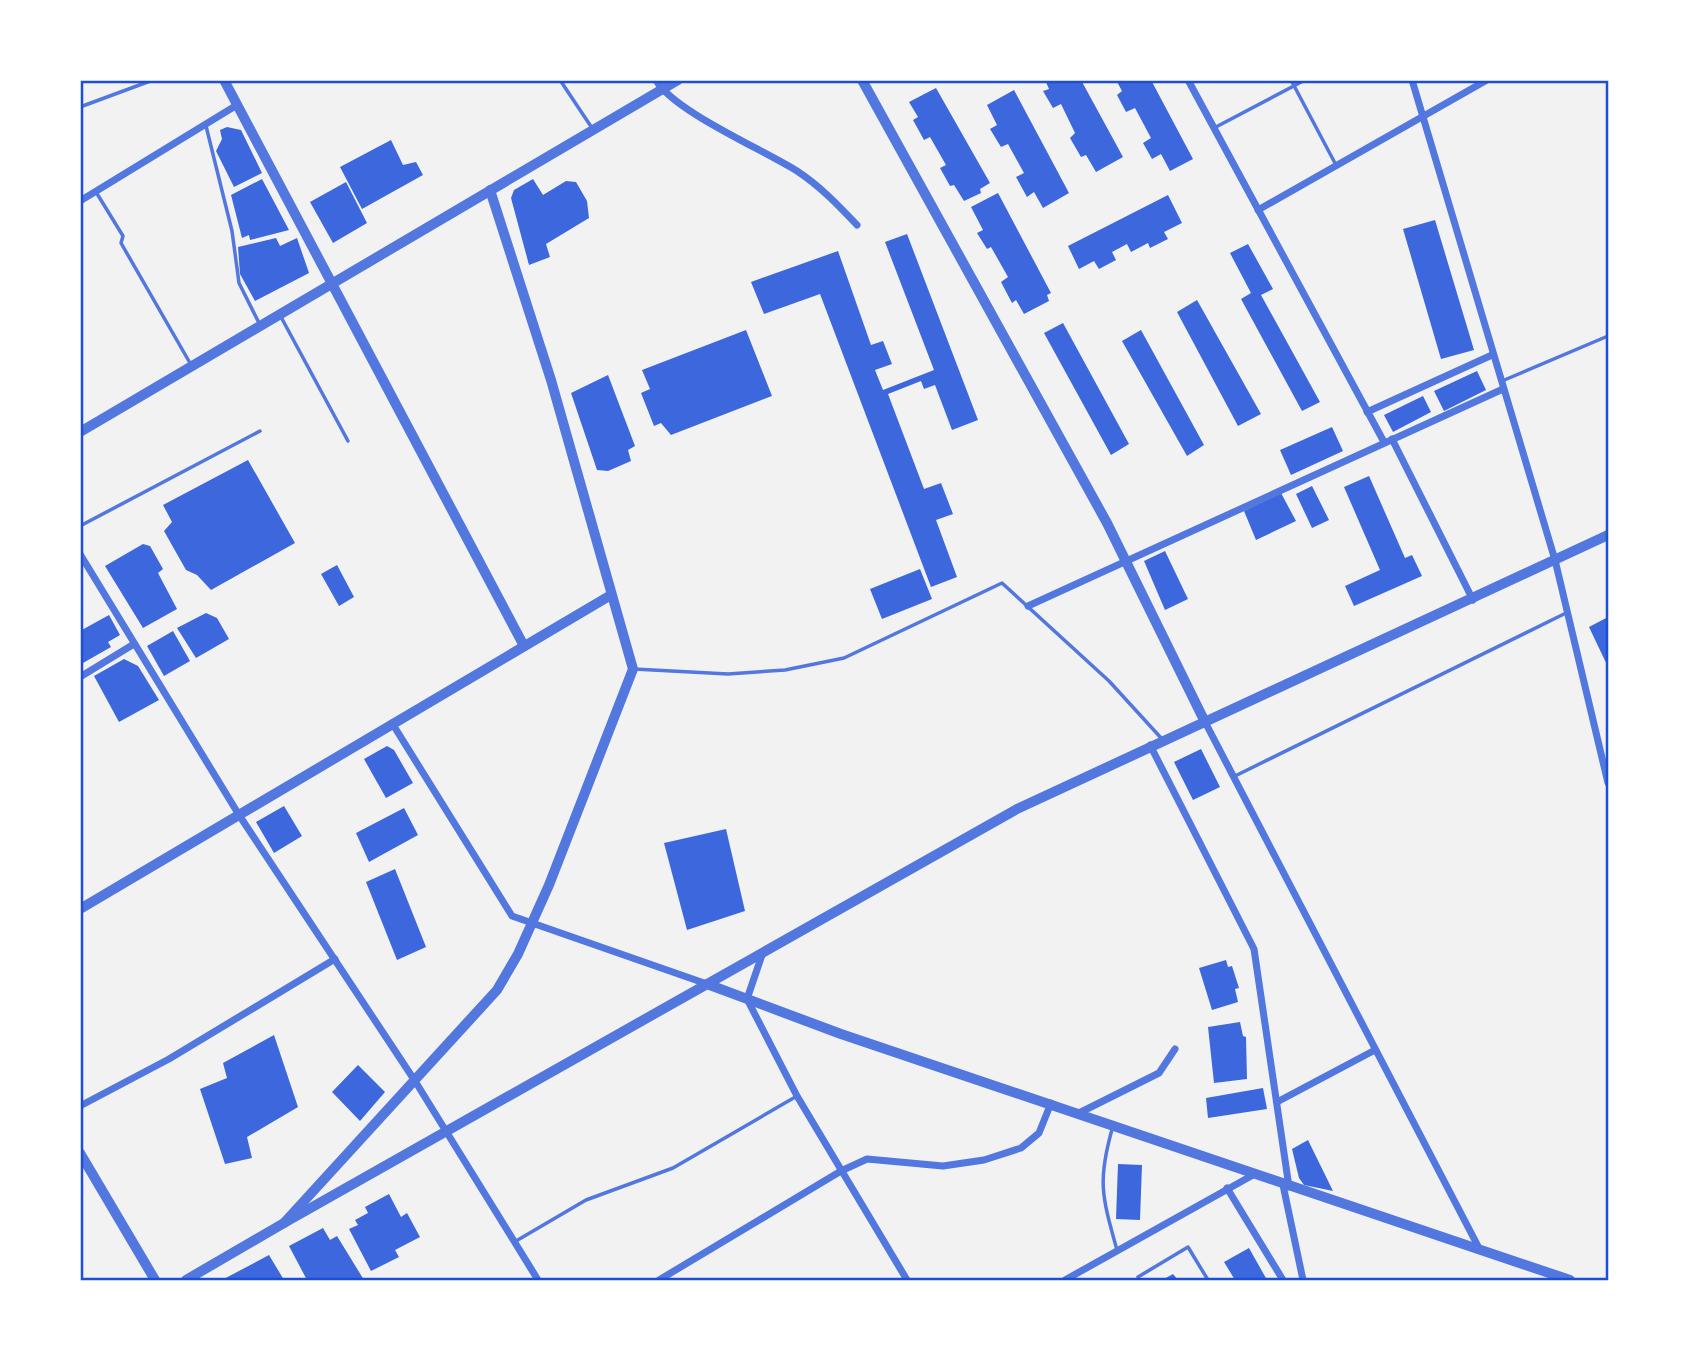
<svg xmlns="http://www.w3.org/2000/svg" width="1689" height="1361" font-family="Ubuntu,sans-serif">
	<rect width="100%" height="100%" fill="#f2f2f2"/>
	<!-- building -->
	<g fill="#3d67dc">
		<polygon points="1045,80 1081,80 1123,157 1096,172 1086,155 1081,157 1070,138 1075,133 1061,104 1053,108 1043,91 1049,89"/>
		<polygon points="1116,80 1151,80 1193,159 1170,171 1161,154 1152,159 1143,143 1151,138 1135,108 1126,112 1117,95 1122,91"/>
		<polygon points="936,88 990,183 980,189 981,193 964,201 954,185 950,186 940,168 946,165 930,137 924,140 913,120 918,117 909,102"/>
		<polygon points="1014,90 1069,193 1043,208 1034,192 1027,197 1016,177 1024,173 1008,144 1001,147 990,129 997,125 987,105"/>
		<polygon points="227,127 241,130 262,173 234,187 216,151 222,139 220,130"/>
		<polygon points="391,140 403,165 416,162 423,175 362,209 340,167"/>
		<polygon points="262,179 289,230 250,240 249,235 242,238 231,195"/>
		<polygon points="533,179 543,195 566,181 576,182 587,201 589,218 546,244 550,257 529,265 511,198 514,190"/>
		<polygon points="346,182 367,223 333,243 310,202"/>
		<polygon points="998,193 1051,293 1047,295 1049,301 1024,314 1016,300 1012,303 1001,282 1008,277 991,247 987,249 977,233 983,230 971,207"/>
		<polygon points="1168,195 1182,223 1164,232 1168,239 1150,248 1148,243 1131,252 1127,244 1112,252 1116,260 1099,269 1094,261 1079,269 1068,246"/>
		<polygon points="1435,220 1474,350 1441,359 1403,229"/>
		<polygon points="907,234 978,420 952,430 935,385 924,389 921,381 888,394 924,489 941,483 953,514 936,520 957,577 931,587 820,294 764,314 751,282 838,251 871,345 883,341 892,364 875,370 883,390 934,370 885,242"/>
		<polygon points="276,238 280,246 297,238 309,273 255,301 240,274 238,247"/>
		<polygon points="1248,244 1273,289 1261,295 1320,402 1302,411 1241,299 1251,293 1230,253"/>
		<polygon points="1197,300 1261,414 1238,426 1177,312"/>
		<polygon points="1063,323 1129,444 1111,455 1044,333"/>
		<polygon points="746,330 772,396 671,435 661,423 654,426 641,393 650,389 642,370"/>
		<polygon points="1141,330 1204,445 1187,456 1122,341"/>
		<polygon points="1477,371 1486,390 1444,411 1434,391"/>
		<polygon points="608,375 635,446 628,450 631,461 608,471 597,470 571,393"/>
		<polygon points="1423,396 1431,412 1393,432 1384,415"/>
		<polygon points="1332,427 1343,451 1291,475 1280,450"/>
		<polygon points="248,460 295,543 211,590 197,575 186,570 164,531 172,522 163,505"/>
		<polygon points="1369,476 1405,558 1412,555 1422,576 1354,606 1345,586 1380,570 1344,487"/>
		<polygon points="1312,486 1329,520 1312,528 1296,494"/>
		<polygon points="1281,493 1296,521 1256,540 1244,511"/>
		<polygon points="143,544 150,546 163,569 158,573 177,609 143,628 105,566"/>
		<polygon points="1165,551 1188,599 1165,610 1144,561"/>
		<polygon points="337,565 354,597 339,606 321,574"/>
		<polygon points="920,569 932,599 882,619 870,589"/>
		<polygon points="206,613 217,618 229,639 196,658 177,628"/>
		<polygon points="109,615 120,635 108,642 111,647 83,663 80,631"/>
		<polygon points="1608,617 1608,667 1589,627"/>
		<polygon points="173,631 190,661 164,676 147,646"/>
		<polygon points="124,659 138,666 159,700 119,722 94,676"/>
		<polygon points="387,746 394,750 413,783 386,798 364,759"/>
		<polygon points="1201,749 1220,787 1193,800 1174,762"/>
		<polygon points="284,806 302,836 274,853 256,822"/>
		<polygon points="404,808 418,835 369,862 356,833"/>
		<polygon points="726,829 745,911 687,930 664,843"/>
		<polygon points="395,869 426,947 397,960 366,882"/>
		<polygon points="1226,960 1228,967 1232,966 1239,988 1235,989 1238,1002 1212,1010 1199,968"/>
		<polygon points="1240,1022 1243,1036 1246,1037 1247,1079 1214,1083 1208,1027"/>
		<polygon points="274,1035 298,1107 247,1137 252,1158 225,1164 200,1089 227,1078 223,1063"/>
		<polygon points="358,1065 385,1092 360,1121 332,1092"/>
		<polygon points="1263,1088 1267,1109 1208,1118 1206,1098"/>
		<polygon points="1308,1140 1333,1191 1304,1185 1299,1178 1292,1149"/>
		<polygon points="1118,1164 1142,1165 1140,1220 1116,1219"/>
		<polygon points="389,1194 401,1217 407,1213 420,1237 395,1250 399,1257 371,1271 349,1229 358,1225 355,1220 368,1213 365,1207"/>
		<polygon points="323,1228 330,1240 337,1236 364,1280 307,1280 289,1246"/>
		<polygon points="1249,1248 1267,1280 1235,1280 1224,1262"/>
		<polygon points="269,1255 284,1280 222,1280"/>
		<polygon points="1173,1274 1178,1280 1162,1280"/>
	</g>
	<g fill="none" stroke-linecap="round" stroke-linejoin="round">
		<!-- service -->
		<g stroke="#5277de" stroke-width="3.5">
			<polyline points="560,80 592,128"/>
			<polyline points="1291,80 1336,165"/>
			<polyline points="80,107 153,80"/>
			<polyline points="206,126 232,231 239,283 260,325"/>
			<polyline points="1214,128 1305,80"/>
			<polyline points="96,192 123,236 121,243 190,363"/>
			<polyline points="281,317 348,441"/>
			<polyline points="1502,381 1608,336"/>
			<polyline points="80,526 260,431"/>
			<polyline points="634,669 728,674 785,670 844,658 1002,583 1109,681 1162,739"/>
			<polyline points="1235,776 1566,613"/>
			<path d="M 1113,1126 C 1097,1181 1102,1196 1117,1250"/>
			<polyline points="516,1241 586,1200 673,1168 797,1096"/>
			<polyline points="1138,1277 1188,1247 1208,1280"/>
		</g>
		<!-- minor -->
		<g stroke="#5277de" stroke-width="7">
			<path d="M 656,80 C 673,111 764,150 797,171 C 820,186 838,205 857,225"/>
			<polyline points="1188,80 1384,442"/>
			<polyline points="1412,80 1555,560 1608,783"/>
			<polyline points="80,201 237,105"/>
			<polyline points="1258,210 1487,80"/>
			<polyline points="1367,412 1492,355"/>
			<polyline points="1392,439 1473,600"/>
			<polyline points="80,554 239,815 415,1081 538,1280"/>
			<polyline points="1028,606 1503,389"/>
			<polyline points="80,677 134,644"/>
			<polyline points="1204,720 1480,1250"/>
			<polyline points="392,723 512,916 707,984"/>
			<polyline points="1150,745 1254,949 1289,1187"/>
			<polyline points="763,952 747,999 797,1096 907,1280"/>
			<polyline points="1277,1102 1375,1050"/>
			<polyline points="80,1106 169,1059 335,959"/>
			<polyline points="1079,1113 1159,1073 1175,1049"/>
			<polyline points="1283,1185 1303,1280"/>
			<polyline points="1227,1188 1283,1280"/>
			<polyline points="659,1280 841,1171 867,1159 943,1166 984,1160 1021,1148 1039,1133 1051,1103"/>
			<polyline points="1065,1280 1253,1175"/>
		</g>
		<!-- tertiary -->
		<g stroke="#5277de" stroke-width="10">
			<polyline points="224,80 524,646"/>
			<polyline points="862,80 1107,523 1204,720"/>
			<polyline points="80,432 678,80"/>
			<polyline points="80,909 611,595"/>
			<polyline points="707,984 841,1034 1570,1280"/>
			<polyline points="80,1153 155,1280"/>
			<polyline points="284,1223 1017,809 1608,535"/>
			<polyline points="186,1280 284,1223 497,990 518,954 549,885 633,669 551,380 490,190"/>
		</g>
	</g>
	<!-- border -->
	<rect width="1689" height="1361" fill="none" stroke="#ffffff" stroke-width="164"/>
	<rect x="82" y="82" width="1525" height="1197" fill="none" stroke="#1d4ed8" stroke-width="2.5"/>
</svg>
